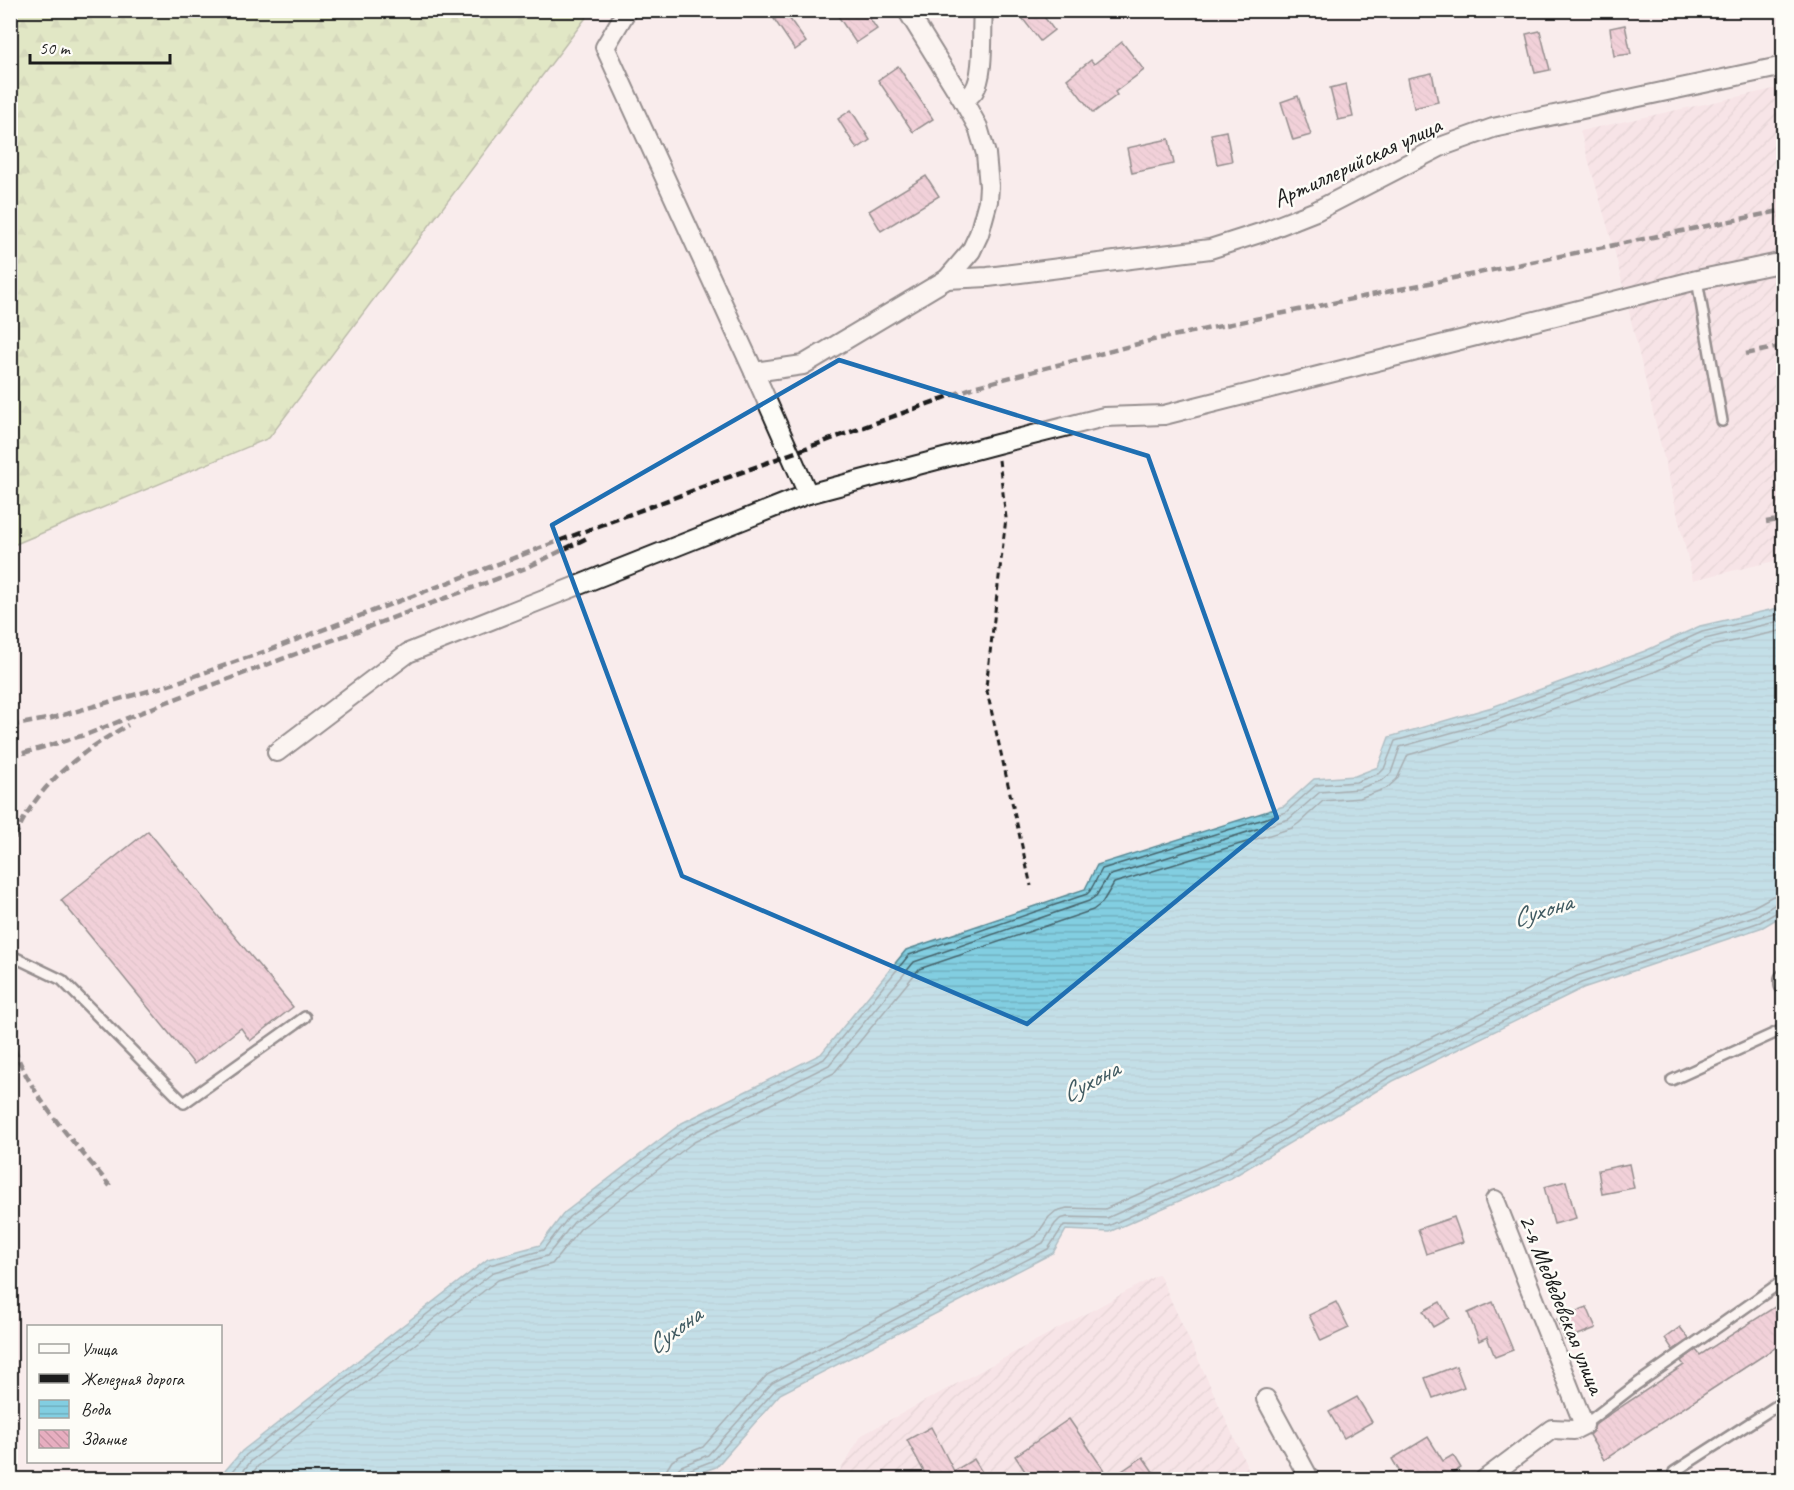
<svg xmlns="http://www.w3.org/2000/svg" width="1794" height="1490" font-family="Caveat,sans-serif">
	<defs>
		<pattern id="industrial-furrows" width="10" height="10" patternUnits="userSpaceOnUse" patternTransform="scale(1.5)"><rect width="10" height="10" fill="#f4d9df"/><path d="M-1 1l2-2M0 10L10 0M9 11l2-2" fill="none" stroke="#d1babf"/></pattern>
		<pattern id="forest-firs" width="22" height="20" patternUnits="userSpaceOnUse" patternTransform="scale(1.5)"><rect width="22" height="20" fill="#c4df95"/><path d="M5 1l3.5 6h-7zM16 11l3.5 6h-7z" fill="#a8bf80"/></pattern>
		<pattern id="water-rules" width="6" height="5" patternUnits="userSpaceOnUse" patternTransform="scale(1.5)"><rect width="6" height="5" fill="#82cee1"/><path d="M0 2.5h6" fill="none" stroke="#70b0c0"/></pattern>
		<pattern id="building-back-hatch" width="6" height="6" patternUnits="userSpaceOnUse" patternTransform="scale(1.5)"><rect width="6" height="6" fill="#e7aec0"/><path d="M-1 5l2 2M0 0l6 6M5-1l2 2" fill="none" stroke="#c695a4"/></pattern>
	</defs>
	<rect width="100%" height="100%" fill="#f9ecec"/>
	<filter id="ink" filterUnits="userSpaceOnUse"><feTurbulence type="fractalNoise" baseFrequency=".0167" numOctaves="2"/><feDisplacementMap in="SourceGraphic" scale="12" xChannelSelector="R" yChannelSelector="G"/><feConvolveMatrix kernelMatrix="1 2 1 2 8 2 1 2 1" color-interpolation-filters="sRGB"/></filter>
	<g filter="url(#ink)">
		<!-- industrial -->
		<g fill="url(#industrial-furrows)">
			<polygon points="1783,87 1783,559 1693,580 1614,249 1580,131"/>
			<polygon points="1159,1274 1253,1479 834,1480 862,1435"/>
		</g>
		<!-- forest -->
		<polygon fill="url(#forest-firs)" stroke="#707e58" stroke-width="1.5" points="11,10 591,10 591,11 269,438 11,546"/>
		<!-- water -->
		<polygon fill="url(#water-rules)" stroke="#598792" stroke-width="1.5" points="1783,607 1783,915 1763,927 1583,988 1393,1081 1231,1178 1109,1232 1066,1230 1053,1253 780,1394 716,1467 681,1479 218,1479 242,1451 488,1259 540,1245 564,1213 682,1123 821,1054 906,950 1085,889 1097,865 1284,806 1314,779 1355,776 1378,767 1389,737 1492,707 1645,651 1700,626"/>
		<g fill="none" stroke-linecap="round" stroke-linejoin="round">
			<!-- shore -->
			<g stroke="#45636b" stroke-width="1.5">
				<polyline points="226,1480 246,1455 490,1265 543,1250 569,1217 685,1128 824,1059 909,955 1087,894 1090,891 1102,869 1286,812 1316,785 1356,782 1380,773 1384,769 1395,741 1494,713 1647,657 1702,632 1784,613"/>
				<polyline points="236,1480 252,1460 494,1272 547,1256 574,1222 689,1135 829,1065 914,962 1089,901 1096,896 1108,876 1289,819 1320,792 1358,789 1383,780 1391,773 1400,747 1497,720 1650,664 1705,639 1784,620"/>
				<polyline points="247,1480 258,1466 498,1280 552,1264 580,1229 694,1142 834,1073 919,969 1093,910 1102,903 1114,883 1292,828 1299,823 1323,801 1360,798 1387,788 1397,779 1408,755 1500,728 1654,672 1708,647 1784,630"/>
				<polyline points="666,1480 667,1469 672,1461 680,1456 703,1447 767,1375 1036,1236 1049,1217 1056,1211 1067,1208 1105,1209 1220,1158 1383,1061 1573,968 1692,929 1753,907 1773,896 1784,894"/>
				<polyline points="675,1480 676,1471 681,1466 708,1455 772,1383 1043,1243 1055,1224 1060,1219 1067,1217 1107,1218 1224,1166 1387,1069 1577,976 1757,915 1776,904 1784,903"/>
				<polyline points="682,1480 683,1475 686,1471 712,1461 777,1388 1048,1249 1064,1225 1108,1226 1228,1173 1391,1076 1581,983 1760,922 1779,911 1784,911"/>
			</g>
		</g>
		<!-- building -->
		<g fill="url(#building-back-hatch)" stroke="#1c1c1c" stroke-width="1.5">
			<polygon points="834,10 864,10 877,29 856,43"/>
			<polygon points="1016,10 1039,10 1054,30 1040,41"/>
			<polygon points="785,12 806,42 795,50 774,19"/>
			<polygon points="1625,25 1631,54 1614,56 1610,28"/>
			<polygon points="1540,31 1550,70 1535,73 1526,34"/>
			<polygon points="1122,42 1144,70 1115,92 1117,95 1093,113 1067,79 1091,60 1094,64"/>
			<polygon points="898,66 933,119 913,132 878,80"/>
			<polygon points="1432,73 1438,102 1414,108 1408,78"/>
			<polygon points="1346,84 1353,117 1338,120 1330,88"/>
			<polygon points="1298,96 1311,135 1293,140 1281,102"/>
			<polygon points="851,110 870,140 857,149 838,119"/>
			<polygon points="1226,131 1232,161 1217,164 1211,134"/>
			<polygon points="1169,139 1174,164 1132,173 1127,148"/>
			<polygon points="926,176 939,196 881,231 869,211"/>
			<polygon points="148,831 293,1007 250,1041 241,1028 194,1064 61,900"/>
			<polygon points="1629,1164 1634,1188 1602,1194 1598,1170"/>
			<polygon points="1566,1181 1576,1218 1554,1224 1544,1187"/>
			<polygon points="1454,1217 1463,1242 1426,1254 1418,1229"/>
			<polygon points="1784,1301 1784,1342 1604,1460 1589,1435 1593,1431 1595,1425 1610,1414 1684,1365 1681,1361 1696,1350 1700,1355"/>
			<polygon points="1336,1302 1349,1328 1321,1341 1309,1315"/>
			<polygon points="1440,1302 1449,1318 1433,1327 1423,1311"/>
			<polygon points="1493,1302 1513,1350 1495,1357 1487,1337 1479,1341 1468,1313"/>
			<polygon points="1587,1307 1596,1328 1565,1340 1557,1319"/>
			<polygon points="1680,1327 1689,1339 1673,1350 1665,1338"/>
			<polygon points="1456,1366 1464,1387 1433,1398 1425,1378"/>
			<polygon points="1357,1397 1372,1422 1344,1438 1329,1412"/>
			<polygon points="1069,1419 1110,1479 1030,1479 1015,1456"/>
			<polygon points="931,1427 954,1471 974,1459 986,1479 928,1479 907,1440"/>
			<polygon points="1428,1437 1443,1461 1453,1455 1461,1468 1442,1479 1404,1479 1392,1459"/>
			<polygon points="1143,1457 1158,1479 1110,1479"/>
		</g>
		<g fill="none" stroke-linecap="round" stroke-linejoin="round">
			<defs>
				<g id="lane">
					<polyline points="1697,280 1722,421"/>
					<polyline points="10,955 62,980 184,1103 305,1017"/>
					<polyline points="1672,1080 1784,1029"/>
					<polyline points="1584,1425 1637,1384 1784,1280"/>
					<polyline points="1679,1480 1674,1472 1784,1401"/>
				</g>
				<g id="street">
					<polyline points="627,10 605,47 754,372 808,494 997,444 1104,417 1164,415 1697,280 1784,262"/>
					<path d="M 964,102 C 967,98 971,95 974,91 C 985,74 981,32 983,10"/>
					<polyline points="947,279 988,277 1210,249 1263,232 1316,211 1440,147 1493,128 1784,66"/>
					<polyline points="754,372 803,365 947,279 971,251 979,234 988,201 989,186 986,154 978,127 964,102 907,10"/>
					<polyline points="277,752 408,653 808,494"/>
					<polyline points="1784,979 1784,985"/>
					<polyline points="1266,1399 1310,1480"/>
					<polyline points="1484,1480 1552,1429 1574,1430 1584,1425 1495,1200"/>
				</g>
			</defs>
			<!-- lane casing -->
			<use href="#lane" stroke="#1c1c1c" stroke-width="14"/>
			<!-- street casing -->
			<use href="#street" stroke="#1c1c1c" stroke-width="22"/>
			<!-- path -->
			<polyline stroke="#1c1c1c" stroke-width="3" stroke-dasharray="6 4.5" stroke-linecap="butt" points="999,460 1006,518 986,687 1031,886"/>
			<!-- lane -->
			<use href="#lane" stroke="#fdfcf7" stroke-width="9"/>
			<!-- street -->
			<use href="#street" stroke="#fdfcf7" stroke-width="18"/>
			<!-- rail -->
			<g stroke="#1c1c1c" stroke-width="4.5" stroke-dasharray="9 4.5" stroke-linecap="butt">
				<polyline points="1746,354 1784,346"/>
				<polyline points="1766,522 1784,519"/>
				<polyline points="10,726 52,718 166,686 269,650 790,454 977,386 1153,340 1784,210"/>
				<polyline points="10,757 88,734 167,702 526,568 587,538"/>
				<path d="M 10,851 C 29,791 75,755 128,725"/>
				<path d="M 10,1035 C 26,1094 73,1140 110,1186"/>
			</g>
		</g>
	</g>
	<!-- marked area -->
	<path d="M0 0H1794V1490H0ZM 839,360 L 1148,456 L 1277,818 L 1027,1024 L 682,876 L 552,525 Z" fill="#f9ecec" fill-opacity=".55" fill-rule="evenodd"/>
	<path fill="none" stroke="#1f6fb2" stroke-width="4.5" stroke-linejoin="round" d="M 839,360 L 1148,456 L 1277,818 L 1027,1024 L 682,876 L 552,525 Z"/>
	<g text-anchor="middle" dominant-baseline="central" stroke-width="5" stroke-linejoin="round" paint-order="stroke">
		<!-- street labels -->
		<g font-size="24" fill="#1c1c1c" stroke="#fdfcf7">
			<text transform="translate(1357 162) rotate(-25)">Артиллерийская улица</text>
			<text transform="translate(1562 1304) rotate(68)">2-я Медведевская улица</text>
		</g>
		<!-- water labels -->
		<g font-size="26" font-style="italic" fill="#405a61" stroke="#fdfcf7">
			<text transform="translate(1542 910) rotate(-17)">Сухона</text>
			<text transform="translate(1090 1081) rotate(-28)">Сухона</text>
			<text transform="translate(674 1330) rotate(-37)">Сухона</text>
		</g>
	</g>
	<!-- margin -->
	<rect width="1794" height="1490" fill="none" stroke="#fdfcf7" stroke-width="36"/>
	<rect x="18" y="18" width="1758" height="1454" fill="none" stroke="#1c1c1c" stroke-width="2" filter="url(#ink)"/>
	<!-- legend -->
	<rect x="27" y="1325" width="195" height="138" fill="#fdfcf7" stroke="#a3a29f" stroke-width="1.5"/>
	<rect x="39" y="1344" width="30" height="9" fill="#fdfcf7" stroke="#a3a29f" stroke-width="1.5"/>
	<text x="81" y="1355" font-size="18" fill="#1c1c1c">Улица</text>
	<rect x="39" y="1374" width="30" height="9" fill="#1c1c1c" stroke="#a3a29f" stroke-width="1.5"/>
	<text x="81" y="1385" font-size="18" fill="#1c1c1c">Железная дорога</text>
	<rect x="39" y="1400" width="30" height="18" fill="url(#water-rules)" stroke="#a3a29f" stroke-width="1.5"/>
	<text x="81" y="1415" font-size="18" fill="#1c1c1c">Вода</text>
	<rect x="39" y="1430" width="30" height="18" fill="url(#building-back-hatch)" stroke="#a3a29f" stroke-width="1.5"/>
	<text x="81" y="1445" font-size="18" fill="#1c1c1c">Здание</text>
	<!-- scale -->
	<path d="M30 54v9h140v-9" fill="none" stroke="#1c1c1c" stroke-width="3"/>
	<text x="39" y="54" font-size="18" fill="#1c1c1c" stroke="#fdfcf7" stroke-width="4.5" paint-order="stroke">50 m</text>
</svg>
